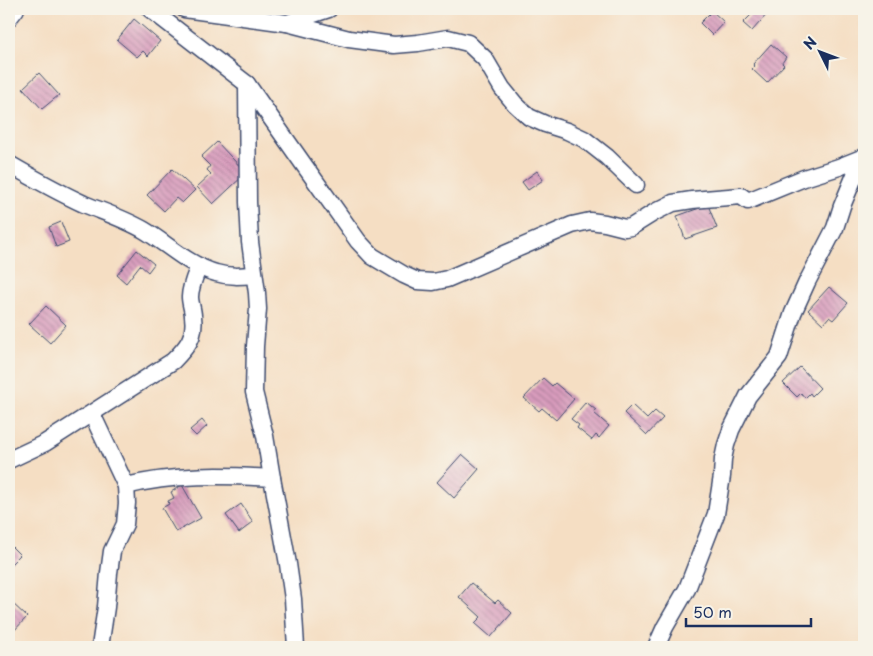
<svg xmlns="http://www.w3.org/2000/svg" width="873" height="656" font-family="'Playpen Sans',sans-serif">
	<defs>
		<pattern id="building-back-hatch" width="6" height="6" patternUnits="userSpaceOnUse" patternTransform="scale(1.25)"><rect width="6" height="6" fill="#d89bbc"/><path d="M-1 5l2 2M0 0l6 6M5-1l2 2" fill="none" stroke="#ae7f9c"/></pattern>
	</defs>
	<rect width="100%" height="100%" fill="#f7f3e8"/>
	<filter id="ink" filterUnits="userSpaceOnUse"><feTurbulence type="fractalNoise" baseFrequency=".02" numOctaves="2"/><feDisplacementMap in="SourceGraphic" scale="10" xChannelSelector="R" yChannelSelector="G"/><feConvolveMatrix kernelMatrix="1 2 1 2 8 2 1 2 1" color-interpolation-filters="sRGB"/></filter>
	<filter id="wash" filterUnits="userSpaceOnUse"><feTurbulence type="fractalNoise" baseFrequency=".0096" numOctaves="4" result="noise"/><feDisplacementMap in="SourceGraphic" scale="20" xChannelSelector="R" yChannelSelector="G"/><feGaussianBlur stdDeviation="1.12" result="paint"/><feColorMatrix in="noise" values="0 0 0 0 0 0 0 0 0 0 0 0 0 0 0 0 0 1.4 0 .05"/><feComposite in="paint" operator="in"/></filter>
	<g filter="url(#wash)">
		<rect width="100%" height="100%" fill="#f5dec3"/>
		<g id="blocks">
			<!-- building -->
			<g fill="url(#building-back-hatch)">
				<polygon points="757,9 766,9 769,12 752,31 743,23"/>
				<polygon points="712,11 724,22 712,35 700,23"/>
				<polygon points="134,19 160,41 148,56 143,51 137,57 117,40"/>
				<polygon points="771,44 786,57 782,63 784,65 767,83 752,69 755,66 753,64"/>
				<polygon points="39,73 59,95 42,109 23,88"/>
				<polygon points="217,142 246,173 213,204 197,187 211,174 207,170 210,166 201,157"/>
				<polygon points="172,169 195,190 182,203 176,198 164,211 147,195"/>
				<polygon points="537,171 543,180 528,190 522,182"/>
				<polygon points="708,205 717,228 685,239 677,216"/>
				<polygon points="61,222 69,242 56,247 49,227"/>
				<polygon points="137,250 154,264 148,272 140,265 126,283 117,275"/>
				<polygon points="829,287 848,303 833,320 829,317 823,324 808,310"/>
				<polygon points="46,306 66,325 50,343 29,324"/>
				<polygon points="800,367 820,388 812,396 810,393 805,398 801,393 797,397 783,383"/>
				<polygon points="543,378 552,386 555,383 574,399 556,420 542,408 539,411 524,398"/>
				<polygon points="586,402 596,410 594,413 609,426 599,438 596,435 592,440 577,428 579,425 571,419"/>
				<polygon points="632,405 647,419 655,411 663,418 647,435 624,413"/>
				<polygon points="202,420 207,426 196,436 190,430"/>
				<polygon points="462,454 479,469 454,498 437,482"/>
				<polygon points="182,485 201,518 176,532 162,508 169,504 168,501 174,498 171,492"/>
				<polygon points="241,504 253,522 239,533 226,515"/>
				<polygon points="9,544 20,555 9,566"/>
				<polygon points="471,583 495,603 498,600 512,613 491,637 475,623 481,617 459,597"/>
				<polygon points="10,601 27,617 11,634 9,632 9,602"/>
			</g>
		</g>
	</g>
	<g filter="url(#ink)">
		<use href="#blocks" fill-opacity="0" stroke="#3c496d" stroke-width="1"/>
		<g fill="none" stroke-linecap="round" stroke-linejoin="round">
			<defs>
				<g id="minor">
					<polyline points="150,9 247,84 304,165 358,241 372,256 404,275 417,281 433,282 447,279 572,225 590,221 605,223 625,228 631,227 655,212 673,203 692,200 741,196 748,201 804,178 839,167 864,157"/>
					<polyline points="184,9 287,23 349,39 394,45 418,43 448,38 468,43 485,59 502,88 515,104 529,117 545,124 567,131 584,139 607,157 636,185"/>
					<polyline points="9,18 16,9"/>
					<polyline points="287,23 329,9"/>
					<polyline points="247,84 248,202 250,242 257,293 258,309 255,346 254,392 265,436 272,478 288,564 293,599 296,647"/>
					<path d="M 9,164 C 33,178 58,192 84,204 C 104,212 125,219 144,230 C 166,243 191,267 216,273 C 229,277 241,276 254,275"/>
					<polyline points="92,414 126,486 127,503 125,524 112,551 109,573 106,607 100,647"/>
					<path d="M 9,460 L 45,443 L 173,361 C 187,347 196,337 193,316 C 193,310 190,303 190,297 C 190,287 195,276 199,266"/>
					<path d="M 126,486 C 174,474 223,475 272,478"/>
					<polyline points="656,647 665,627 687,589 716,514 722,476 723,459 726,445 731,430 748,396 779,357 793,313 807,282 835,228 842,206 862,158"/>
				</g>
			</defs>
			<!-- minor casing -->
			<use href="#minor" stroke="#3c496d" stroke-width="19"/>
			<!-- minor -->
			<use href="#minor" stroke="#fff" stroke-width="16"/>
		</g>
	</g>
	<!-- margin -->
	<rect width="873" height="656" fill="none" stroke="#f7f3e8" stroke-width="30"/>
	<!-- north arrow -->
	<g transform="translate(820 52) rotate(312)" stroke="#f7f3e8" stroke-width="4" paint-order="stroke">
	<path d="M0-4L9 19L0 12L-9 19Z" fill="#1b2f5e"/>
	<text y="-8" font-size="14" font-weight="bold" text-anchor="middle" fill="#1b2f5e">N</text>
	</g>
	<!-- scale -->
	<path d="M686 618v8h125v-8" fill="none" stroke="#1b2f5e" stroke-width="2.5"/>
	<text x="693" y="618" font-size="15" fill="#1b2f5e" stroke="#f7f3e8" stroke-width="4" paint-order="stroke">50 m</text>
</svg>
